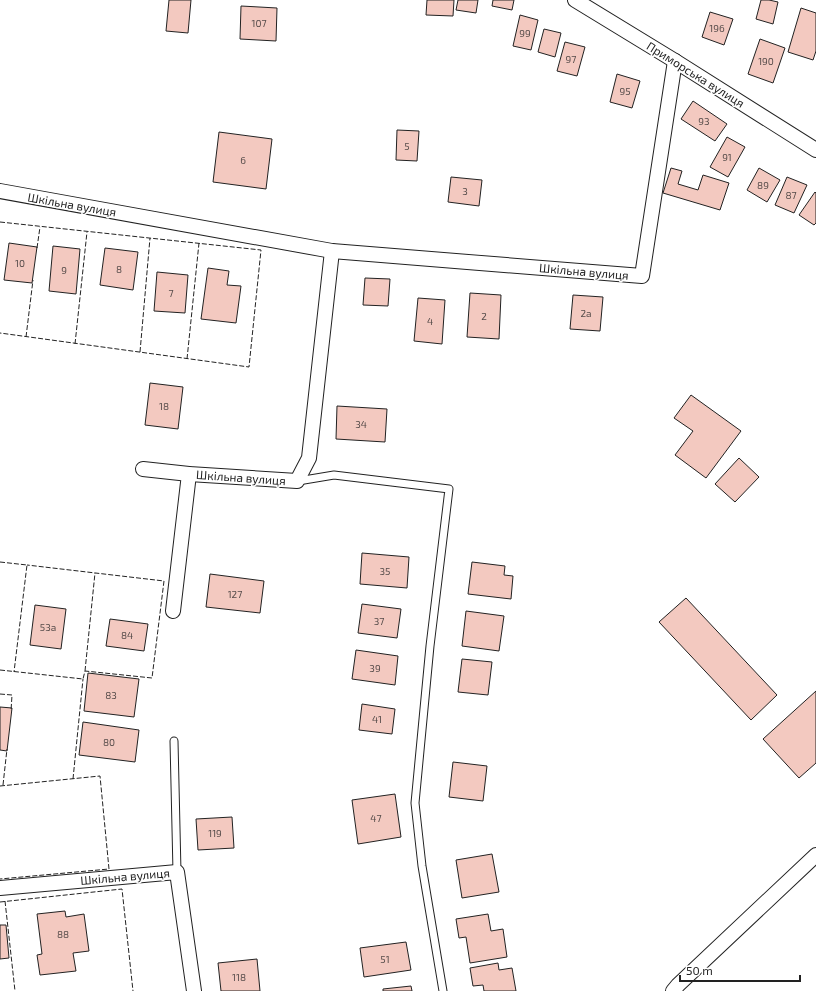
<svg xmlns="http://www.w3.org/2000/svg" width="816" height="991" font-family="'Exo 2',sans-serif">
	<rect width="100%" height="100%" fill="#fff"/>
	<!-- building -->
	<g fill="#f3c9c0" stroke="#222">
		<polygon points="169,0 191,0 188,33 166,31"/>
		<polygon points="427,0 454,0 453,16 426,15"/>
		<polygon points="458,0 478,0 476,13 456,10"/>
		<polygon points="493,0 514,0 512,10 492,6"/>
		<polygon points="761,0 769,0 778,2 773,24 756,19"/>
		<polygon points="241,6 277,8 276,41 240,39"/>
		<polygon points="801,8 816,13 816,51 813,60 788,52"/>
		<polygon points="710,12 733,19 724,45 702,37"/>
		<polygon points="520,15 538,20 531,50 513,46"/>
		<polygon points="544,29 561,33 555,57 538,52"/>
		<polygon points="760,39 785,48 773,83 748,74"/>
		<polygon points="565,42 585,47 577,76 557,71"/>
		<polygon points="617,74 640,81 632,108 610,102"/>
		<polygon points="693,101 727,124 715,141 681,119"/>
		<polygon points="397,130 419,131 417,161 396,160"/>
		<polygon points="219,132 272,139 266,189 213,182"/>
		<polygon points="727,137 745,147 728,177 710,167"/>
		<polygon points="671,168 682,171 678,184 698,190 703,175 729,183 720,210 663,193"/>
		<polygon points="759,168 780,180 767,202 747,190"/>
		<polygon points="451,177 482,180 479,206 448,202"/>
		<polygon points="787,177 807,185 794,213 775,205"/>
		<polygon points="815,192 816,193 816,223 814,225 799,215"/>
		<polygon points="9,243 37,247 32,283 4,280"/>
		<polygon points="53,246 80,249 76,294 49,291"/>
		<polygon points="105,248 138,252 133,290 100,285"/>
		<polygon points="208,268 229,271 227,285 241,286 236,323 201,319"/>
		<polygon points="157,272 188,275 185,313 154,311"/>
		<polygon points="365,278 390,279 388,306 363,305"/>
		<polygon points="470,293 501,295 499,339 467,337"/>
		<polygon points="573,295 603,297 600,331 570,329"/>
		<polygon points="418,298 445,300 442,344 414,341"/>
		<polygon points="150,383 183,387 178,429 145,425"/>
		<polygon points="691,395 741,431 706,478 675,455 693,431 674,418"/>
		<polygon points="337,406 387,409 385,442 336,439"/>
		<polygon points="739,458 759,477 735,502 715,484"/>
		<polygon points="362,553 409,557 407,588 360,584"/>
		<polygon points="472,562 505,566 504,575 513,576 511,599 468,594"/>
		<polygon points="210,574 264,581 260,613 206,607"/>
		<polygon points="686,598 777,695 751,720 659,622"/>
		<polygon points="362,604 401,609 397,638 358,633"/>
		<polygon points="35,605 66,609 61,649 30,645"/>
		<polygon points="466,611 504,616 499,651 462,646"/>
		<polygon points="110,619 148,624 144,651 106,646"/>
		<polygon points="356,650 398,656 395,685 352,679"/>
		<polygon points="462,659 492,662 488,695 458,692"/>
		<polygon points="88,673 139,679 134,717 84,711"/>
		<polygon points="816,691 816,763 799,778 763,739"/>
		<polygon points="362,704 395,709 392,734 359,730"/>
		<polygon points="0,707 12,708 7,751 0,750"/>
		<polygon points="83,722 139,730 135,762 79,755"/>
		<polygon points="453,762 487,766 483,801 449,797"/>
		<polygon points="395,794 401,837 358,844 352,800"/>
		<polygon points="232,817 234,848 198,850 196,819"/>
		<polygon points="492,854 499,892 462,898 456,860"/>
		<polygon points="65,911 66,917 84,914 89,951 73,953 76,971 40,975 37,955 42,954 37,914"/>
		<polygon points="488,914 491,931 503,929 507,957 470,963 466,937 459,938 456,919"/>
		<polygon points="0,925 6,925 9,958 0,959"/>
		<polygon points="406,942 411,970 364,977 360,948"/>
		<polygon points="257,959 260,991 221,991 218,963"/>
		<polygon points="498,963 499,970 512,968 516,991 484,991 483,985 473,986 470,968"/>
		<polygon points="411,986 412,991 383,991 383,989"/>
	</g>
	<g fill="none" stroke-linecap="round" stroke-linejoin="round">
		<defs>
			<g id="service">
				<polyline points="298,481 334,475 449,489 430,646 415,803 422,866 443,991"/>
				<polyline points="174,741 177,872"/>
			</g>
			<g id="minor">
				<polyline points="575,0 675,61 816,150"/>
				<polyline points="0,191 332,251 642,276 675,61"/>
				<polyline points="143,469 189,474 297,481 309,458 332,251"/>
				<polyline points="173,611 189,474"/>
				<polyline points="0,888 177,872 194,991"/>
				<polyline points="673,991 678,985 816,855"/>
			</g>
		</defs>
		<!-- service casing -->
		<use href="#service" stroke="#222" stroke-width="9"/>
		<!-- minor casing -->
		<use href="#minor" stroke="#222" stroke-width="16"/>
		<!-- service -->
		<use href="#service" stroke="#fff" stroke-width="7"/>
		<!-- minor -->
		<use href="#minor" stroke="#fff" stroke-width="14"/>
		<!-- fence -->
		<g stroke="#222" stroke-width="1" stroke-dasharray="5 2" stroke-linecap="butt">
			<polyline points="0,222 261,250 249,367 0,333"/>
			<polyline points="37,248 40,227"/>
			<polyline points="26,337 33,280"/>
			<polyline points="75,344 87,232"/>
			<polyline points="140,352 150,238"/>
			<polyline points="187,359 199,243"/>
			<polyline points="0,562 27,565 14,672"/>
			<polyline points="0,670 83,679 85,671 152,678 164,581 27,565"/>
			<polyline points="85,671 95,573"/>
			<polyline points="0,694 12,695 11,711"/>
			<polyline points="73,779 83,679"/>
			<polyline points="3,785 7,749"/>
			<polyline points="0,786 100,776 109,869 0,879"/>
			<polyline points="5,901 15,991"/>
			<polyline points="0,902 122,889 133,991"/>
		</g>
	</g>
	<g text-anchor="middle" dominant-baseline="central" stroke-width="3" stroke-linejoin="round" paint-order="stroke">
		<!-- number labels -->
		<g font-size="10" fill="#564c4a">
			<text x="259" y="23">107</text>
			<text x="717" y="28">196</text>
			<text x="525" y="33">99</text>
			<text x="571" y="59">97</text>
			<text x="766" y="61">190</text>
			<text x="625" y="91">95</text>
			<text x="704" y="121">93</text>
			<text x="407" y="146">5</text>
			<text x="727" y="157">91</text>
			<text x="243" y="160">6</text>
			<text x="763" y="185">89</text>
			<text x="465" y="191">3</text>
			<text x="791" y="195">87</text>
			<text x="20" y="263">10</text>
			<text x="119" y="269">8</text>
			<text x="64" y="270">9</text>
			<text x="171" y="293">7</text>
			<text x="586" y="313">2а</text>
			<text x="484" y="316">2</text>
			<text x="430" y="321">4</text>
			<text x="164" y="406">18</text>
			<text x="361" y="424">34</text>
			<text x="385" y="571">35</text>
			<text x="235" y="594">127</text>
			<text x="379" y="621">37</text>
			<text x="48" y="627">53а</text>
			<text x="127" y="635">84</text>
			<text x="375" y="668">39</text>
			<text x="111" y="695">83</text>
			<text x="377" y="719">41</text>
			<text x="109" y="742">80</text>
			<text x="376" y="818">47</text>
			<text x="215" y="833">119</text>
			<text x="63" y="934">88</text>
			<text x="385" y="959">51</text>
			<text x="239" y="977">118</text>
		</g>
		<!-- street labels -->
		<g font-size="12" fill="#222" stroke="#fff">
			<text transform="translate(696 74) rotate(32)">Приморська вулиця</text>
			<text transform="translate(72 204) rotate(10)">Шкільна вулиця</text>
			<text transform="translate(584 271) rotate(5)">Шкільна вулиця</text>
			<text transform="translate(241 477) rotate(4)">Шкільна вулиця</text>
			<text transform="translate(125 876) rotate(-5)">Шкільна вулиця</text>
		</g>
	</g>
	<!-- scale -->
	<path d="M680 975v6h120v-6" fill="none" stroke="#222222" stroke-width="2"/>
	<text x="686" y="975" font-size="12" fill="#222222" stroke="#ffffff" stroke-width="3" paint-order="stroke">50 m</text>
</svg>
